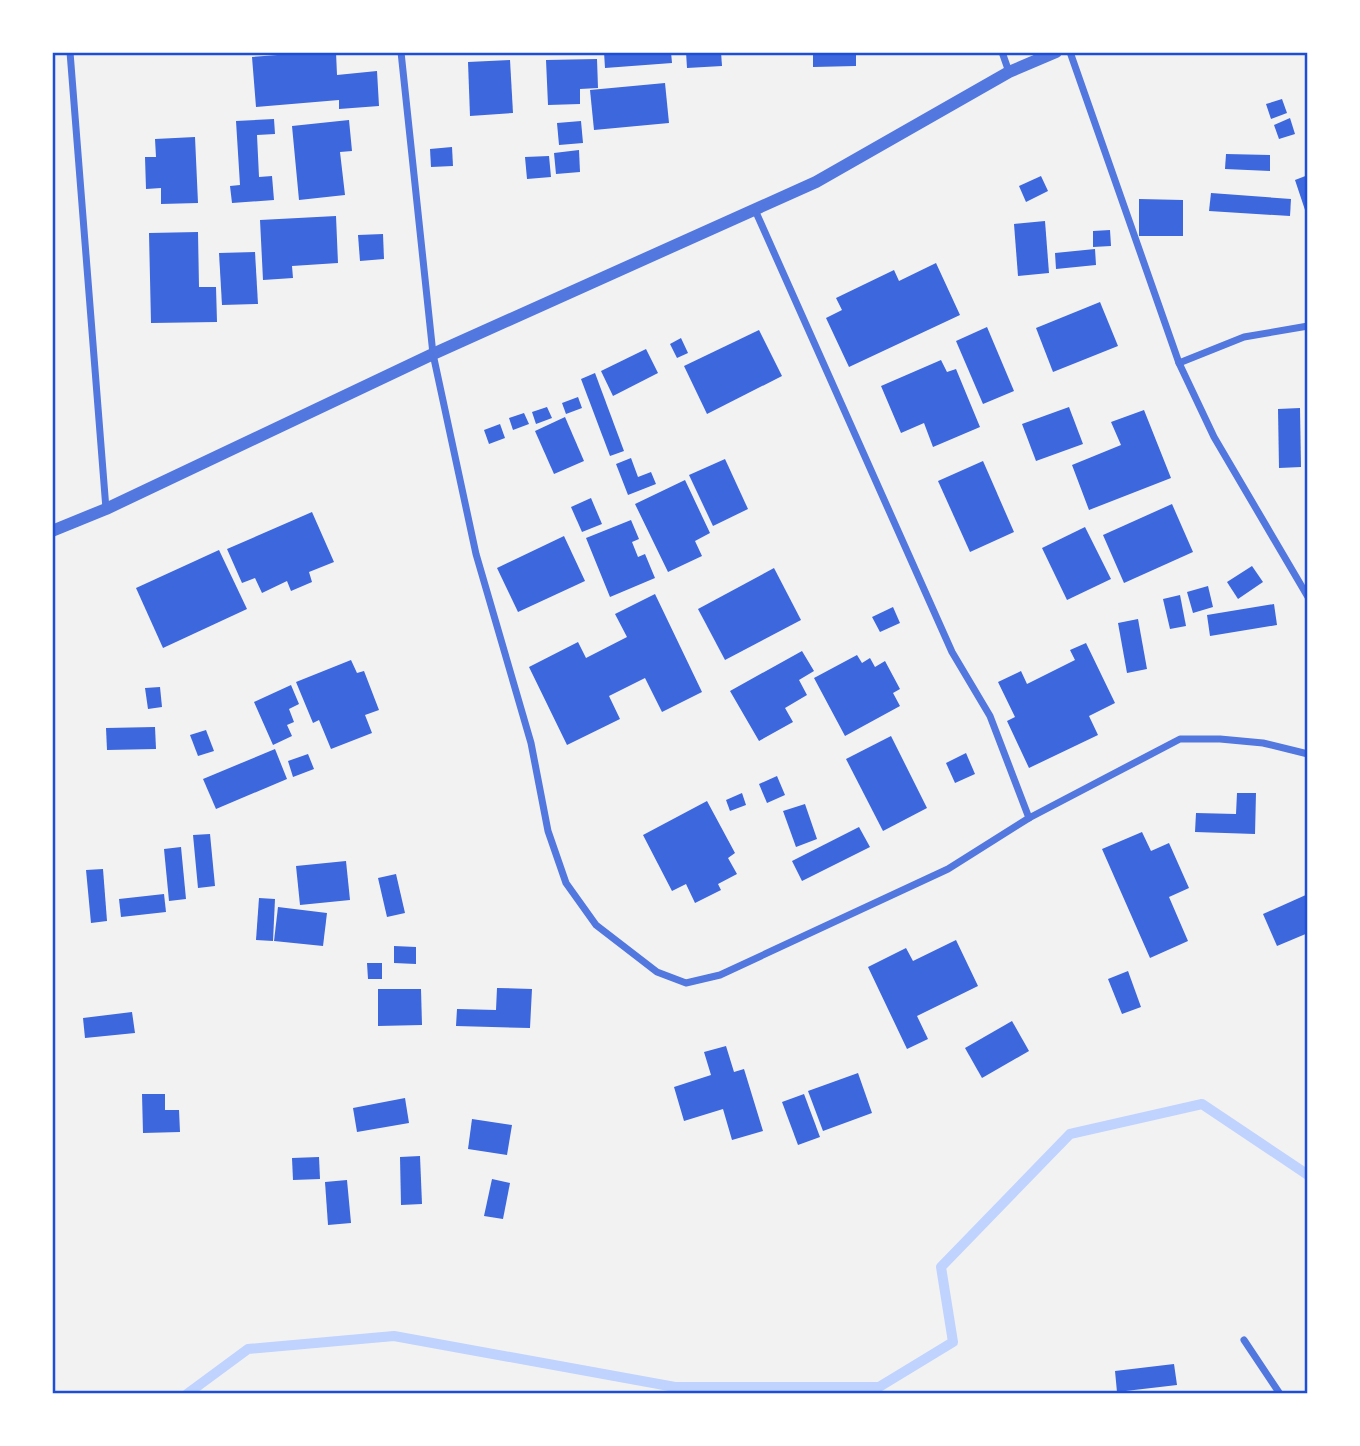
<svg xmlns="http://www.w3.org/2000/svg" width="1360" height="1446" font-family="'Noto Sans',sans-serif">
	<rect width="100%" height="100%" fill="#f2f2f2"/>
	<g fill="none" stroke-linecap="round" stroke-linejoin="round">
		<!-- stream -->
		<polyline stroke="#bfd3fe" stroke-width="10" points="187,1394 248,1349 394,1336 675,1387 879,1387 953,1342 941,1267 1070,1134 1202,1104 1308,1175"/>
	</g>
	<!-- building -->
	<g fill="#3d67dc">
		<polygon points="318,52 336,52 337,75 377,71 379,106 339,109 339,100 256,107 252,57"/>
		<polygon points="604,52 671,52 672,63 605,68"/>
		<polygon points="686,52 721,52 722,66 687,68"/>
		<polygon points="813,52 856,52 856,66 813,67"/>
		<polygon points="597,59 598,88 580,89 580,104 548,105 546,60"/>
		<polygon points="510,60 513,113 470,116 468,62"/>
		<polygon points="665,83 669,123 594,130 590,90"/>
		<polygon points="1282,99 1287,113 1271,119 1266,104"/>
		<polygon points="1290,118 1295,134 1279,139 1274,125"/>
		<polygon points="274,119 275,134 257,135 259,177 272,176 274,200 232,203 230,186 240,185 236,121"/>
		<polygon points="349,120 352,151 340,152 345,195 299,200 292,126"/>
		<polygon points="581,121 583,143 559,145 557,123"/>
		<polygon points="195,137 198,203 161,204 161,188 146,189 145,157 156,157 155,139"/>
		<polygon points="452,147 453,166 431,167 430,149"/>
		<polygon points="579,150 580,172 556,174 554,153"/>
		<polygon points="1226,154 1270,155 1270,171 1225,169"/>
		<polygon points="549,156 551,177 527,179 525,157"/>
		<polygon points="1308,175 1308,216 1307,216 1295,180"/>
		<polygon points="1041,176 1048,191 1026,202 1019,186"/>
		<polygon points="1211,193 1291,199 1290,216 1209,211"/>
		<polygon points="1139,199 1183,200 1183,236 1139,236"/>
		<polygon points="336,216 338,263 292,266 293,278 263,280 260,220"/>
		<polygon points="1045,221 1049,273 1018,276 1014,224"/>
		<polygon points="1110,230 1111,246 1093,247 1093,231"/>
		<polygon points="198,232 199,287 216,287 217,322 151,323 149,233"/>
		<polygon points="383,234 384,259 360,261 358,235"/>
		<polygon points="1095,249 1096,265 1056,269 1055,253"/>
		<polygon points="255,252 258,304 222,305 219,253"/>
		<polygon points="936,263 960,315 849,367 826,318 842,310 836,298 894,270 899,281"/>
		<polygon points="1100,302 1118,346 1053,372 1036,328"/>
		<polygon points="987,327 1014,391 983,404 956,341"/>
		<polygon points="759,330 782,376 707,414 684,366"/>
		<polygon points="681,338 688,353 677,358 670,344"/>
		<polygon points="646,349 658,373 613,396 601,371"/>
		<polygon points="941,360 947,372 956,369 980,427 933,447 924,423 901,433 881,386"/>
		<polygon points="595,373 624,451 610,456 581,379"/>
		<polygon points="578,397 582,408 566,414 562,403"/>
		<polygon points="547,407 552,418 536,424 532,412"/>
		<polygon points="1069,407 1083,444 1036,461 1022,424"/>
		<polygon points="1300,408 1301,467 1279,468 1278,409"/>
		<polygon points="1144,410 1171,478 1089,510 1072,465 1121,445 1111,422"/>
		<polygon points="524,413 529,424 513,430 509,418"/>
		<polygon points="565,417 584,461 554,474 535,431"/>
		<polygon points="500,424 505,438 489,444 484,430"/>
		<polygon points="631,458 638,477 651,472 656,484 628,495 616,464"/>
		<polygon points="725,459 748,509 713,526 689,475"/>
		<polygon points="983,461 1014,532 970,552 938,481"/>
		<polygon points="685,480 710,533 695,541 702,556 668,572 635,504"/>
		<polygon points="591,498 602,524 582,532 571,507"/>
		<polygon points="1172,504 1193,552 1124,583 1103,535"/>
		<polygon points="312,512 334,562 309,572 312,582 291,591 287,581 262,593 255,578 242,583 227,549"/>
		<polygon points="631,520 639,539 632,542 638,557 645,554 655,578 610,597 586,538"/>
		<polygon points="1085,527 1111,579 1067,600 1042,548"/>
		<polygon points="564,536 585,581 518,612 497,568"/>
		<polygon points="219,550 247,609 163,648 136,588"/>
		<polygon points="1252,566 1263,582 1238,599 1227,582"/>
		<polygon points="774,568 801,620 725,660 698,609"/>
		<polygon points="1208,586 1213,607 1193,613 1187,592"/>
		<polygon points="655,594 702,692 662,712 645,678 609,696 620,719 567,745 529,667 578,642 586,658 627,637 615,614"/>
		<polygon points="1180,595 1186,626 1170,629 1163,599"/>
		<polygon points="1274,604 1277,625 1210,636 1207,615"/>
		<polygon points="893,607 900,623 880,632 872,617"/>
		<polygon points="1138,619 1147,669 1127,673 1118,623"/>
		<polygon points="1086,643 1115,703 1089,716 1098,735 1029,768 1007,721 1015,717 998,682 1021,671 1027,684 1075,660 1070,650"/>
		<polygon points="802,651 814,671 799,680 807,695 785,708 793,722 759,741 730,691"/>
		<polygon points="857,655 862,663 870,658 875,667 885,661 900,689 893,693 900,706 845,736 814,678"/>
		<polygon points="351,660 357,673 364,671 379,710 365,715 372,733 331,749 319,720 313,723 296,682"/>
		<polygon points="291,685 299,704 289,709 294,722 287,725 292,736 273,745 254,702"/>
		<polygon points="160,687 162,707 148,709 145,688"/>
		<polygon points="155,727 156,749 107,750 106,728"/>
		<polygon points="206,730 214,751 198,756 190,735"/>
		<polygon points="891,736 927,808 883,831 846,759"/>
		<polygon points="275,749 287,779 216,809 203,779"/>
		<polygon points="966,753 975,774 955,783 946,763"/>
		<polygon points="308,754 314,769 293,777 288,761"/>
		<polygon points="777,776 785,795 767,803 759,784"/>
		<polygon points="742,793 746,805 730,811 726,800"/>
		<polygon points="1237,793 1256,793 1255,834 1195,832 1196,813 1236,814"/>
		<polygon points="707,801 735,853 728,858 737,874 718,884 721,890 695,903 686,884 672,891 643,835"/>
		<polygon points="805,804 817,839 796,847 783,811"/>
		<polygon points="859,827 870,847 802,881 792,861"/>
		<polygon points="1142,832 1151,851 1169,843 1189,888 1169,897 1188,941 1150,958 1102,849"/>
		<polygon points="210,834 215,886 198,888 193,835"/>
		<polygon points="181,847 186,899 169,901 164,849"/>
		<polygon points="346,861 350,900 300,905 296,866"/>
		<polygon points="103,869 107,921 91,923 86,870"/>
		<polygon points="396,874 405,913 387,917 378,878"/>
		<polygon points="164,894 166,912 121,917 119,899"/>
		<polygon points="1308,894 1308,933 1277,946 1263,914"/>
		<polygon points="259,898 275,899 273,941 256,940"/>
		<polygon points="278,907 327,913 323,946 274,941"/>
		<polygon points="956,940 978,986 917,1016 928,1039 907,1049 868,967 906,948 913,961"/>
		<polygon points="394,946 416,947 416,964 394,963"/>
		<polygon points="367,963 382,963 382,979 368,979"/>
		<polygon points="1128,971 1141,1007 1122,1014 1108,979"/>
		<polygon points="497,988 532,989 530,1028 456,1026 457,1009 496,1010"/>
		<polygon points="378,989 421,989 422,1025 378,1026"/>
		<polygon points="132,1012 135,1033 85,1038 83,1018"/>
		<polygon points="1012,1021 1029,1051 982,1078 965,1048"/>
		<polygon points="726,1046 734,1072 744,1069 763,1131 732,1140 723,1109 684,1121 674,1087 711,1075 704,1052"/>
		<polygon points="858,1073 872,1113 823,1131 808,1091"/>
		<polygon points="142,1094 165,1094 165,1110 179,1110 180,1132 143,1133"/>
		<polygon points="804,1094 820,1137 798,1145 782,1102"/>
		<polygon points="405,1098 409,1123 357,1132 353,1108"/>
		<polygon points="472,1119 512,1125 507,1155 468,1149"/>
		<polygon points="420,1156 422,1204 401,1205 400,1157"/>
		<polygon points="319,1157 320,1179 293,1180 292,1158"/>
		<polygon points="492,1179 510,1183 503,1219 484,1216"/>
		<polygon points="347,1180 351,1223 328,1225 325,1182"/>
		<polygon points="1174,1364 1177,1385 1117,1392 1115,1371"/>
	</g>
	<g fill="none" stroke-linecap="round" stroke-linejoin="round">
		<!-- minor -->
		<g stroke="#5277de" stroke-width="7">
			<polyline points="70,52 106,509"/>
			<polyline points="401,52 433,354 476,554 531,743 548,831 566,883 596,925 657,972 686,983 720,975 948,869 1029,818 1180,739 1220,739 1263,743 1308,754"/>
			<polyline points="1002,52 1009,72"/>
			<polyline points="1070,52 1179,363 1214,437 1308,597"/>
			<polyline points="755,210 952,652 990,716 1029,818"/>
			<polyline points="1179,363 1244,337 1308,326"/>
			<polyline points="1244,1340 1280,1394"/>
		</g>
		<!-- tertiary -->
		<polyline stroke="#5277de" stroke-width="12" points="52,531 106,509 433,354 816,182 1009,72 1056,52"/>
	</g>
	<!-- border -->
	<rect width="1360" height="1446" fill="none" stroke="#ffffff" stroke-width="108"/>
	<rect x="54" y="54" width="1252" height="1338" fill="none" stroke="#1d4ed8" stroke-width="2.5"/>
</svg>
